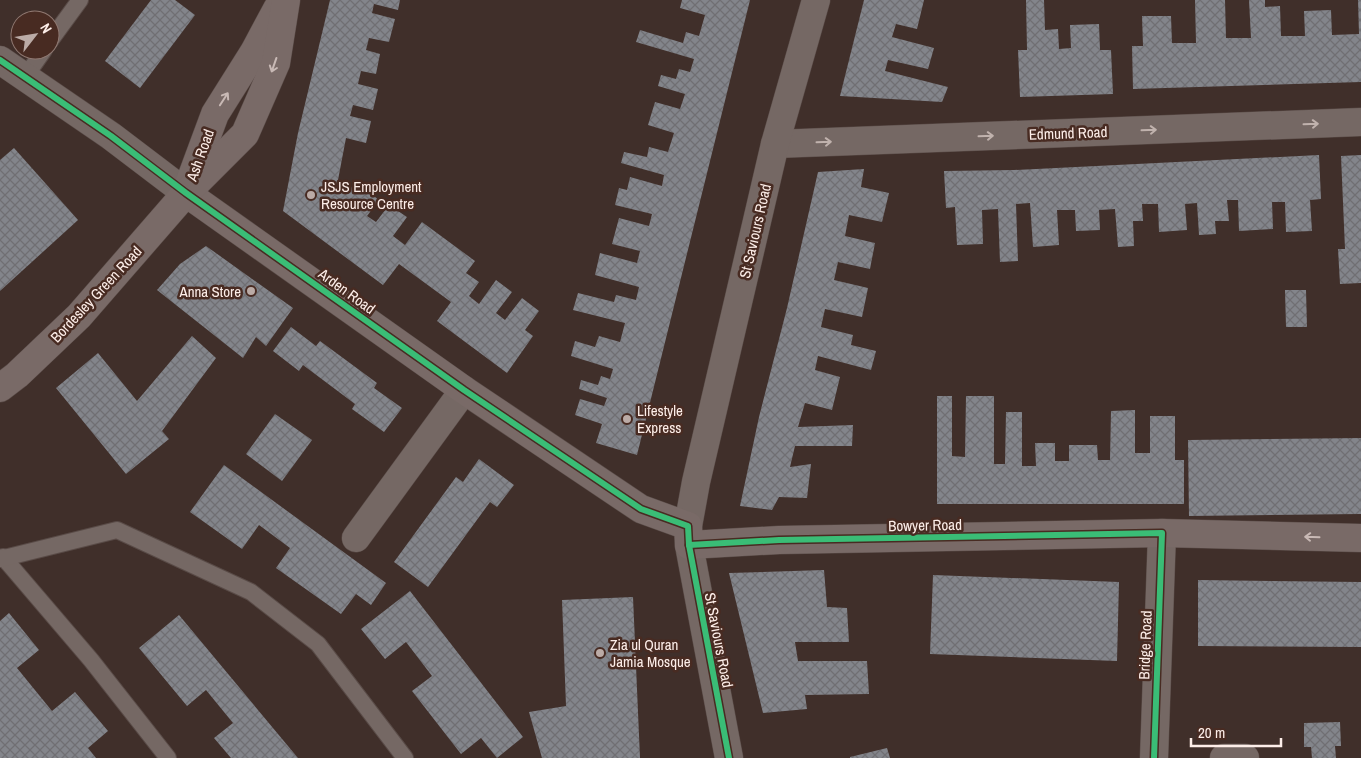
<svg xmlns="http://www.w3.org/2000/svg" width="1361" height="758" font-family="'Archivo Narrow',sans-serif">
	<defs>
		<pattern id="building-cross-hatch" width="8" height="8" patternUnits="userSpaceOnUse" patternTransform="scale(1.25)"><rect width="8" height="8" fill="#83858b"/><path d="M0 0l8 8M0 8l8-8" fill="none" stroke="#706f73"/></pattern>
	</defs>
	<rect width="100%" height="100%" fill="#402f2a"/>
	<!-- building -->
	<g fill="url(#building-cross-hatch)">
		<polygon points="151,0 175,0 195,15 140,88 105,61"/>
		<polygon points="330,0 400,0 398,10 374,4 372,13 395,19 389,42 369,38 366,50 380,54 376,74 361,71 358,84 378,89 373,110 353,105 350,116 371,121 366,143 346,138 338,180 354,189 358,184 379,200 367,216 376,222 389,205 407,217 393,236 405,245 422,222 475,261 466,273 479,282 469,296 479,304 496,280 512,292 496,313 505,320 522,298 539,311 525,330 533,336 507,373 437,321 451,302 399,264 383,285 283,211 298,133"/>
		<polygon points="682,0 750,0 637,455 596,443 602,424 575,415 580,399 604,406 607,398 579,389 581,380 598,385 601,376 610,379 613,369 571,356 575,341 595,347 599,336 620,342 625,323 573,310 578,293 614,302 616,295 636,300 639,287 595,275 600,253 637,263 640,251 612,244 619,218 649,226 652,214 615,205 619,188 627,190 630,177 662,186 664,175 621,163 624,152 647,157 649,147 668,152 674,133 648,125 655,102 680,109 685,94 658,86 661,75 676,79 679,69 690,72 694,59 636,42 640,30 683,43 686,32 699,36 705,15 680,8"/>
		<polygon points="864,0 924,0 917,29 896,24 892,37 934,48 928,69 888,60 885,71 948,87 942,102 840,96"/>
		<polygon points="1026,0 1044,0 1045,30 1058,29 1059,49 1071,48 1070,25 1099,24 1100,50 1111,50 1113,94 1020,97 1018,50 1027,50"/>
		<polygon points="1195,0 1225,0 1226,38 1251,38 1249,0 1265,0 1265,7 1280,6 1281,36 1305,36 1304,11 1331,10 1332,35 1359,34 1358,0 1361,0 1361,82 1133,89 1132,46 1143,46 1142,16 1171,16 1172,43 1196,43"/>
		<polygon points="14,148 78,220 0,291 0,160"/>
		<polygon points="1319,155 1321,199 1310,200 1312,231 1286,232 1285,202 1272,202 1273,229 1239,231 1238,200 1227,200 1229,221 1215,221 1216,234 1199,235 1197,203 1185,204 1187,230 1159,232 1158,204 1142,204 1143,221 1133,221 1134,246 1118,247 1115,209 1099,210 1100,230 1076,231 1075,210 1057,210 1059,245 1033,247 1030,203 1016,204 1018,261 1000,262 998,209 982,210 983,244 957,245 955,207 946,208 944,171 1014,170"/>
		<polygon points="1361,155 1361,283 1340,284 1338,249 1345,249 1341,156"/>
		<polygon points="864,169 861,187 889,193 882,222 849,215 845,236 875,243 870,269 838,262 834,280 868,288 862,317 825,309 821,327 853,335 851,345 876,351 871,370 818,356 815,370 840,377 832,410 805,403 798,427 853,425 852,446 795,446 790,467 811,464 807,498 779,497 772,510 740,506 759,417 787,308 818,172"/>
		<polygon points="206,246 293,308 266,346 256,337 243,358 157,290 180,264"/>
		<polygon points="1285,290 1306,290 1307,327 1286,327"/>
		<polygon points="291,327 316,346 320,341 377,383 374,388 402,408 384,432 352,409 355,404 303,365 299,371 273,351"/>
		<polygon points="192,336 216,358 162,431 169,439 126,474 56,388 98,353 137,401"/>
		<polygon points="937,396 952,396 952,456 965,457 966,396 994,396 994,464 1005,464 1006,412 1022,412 1022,466 1036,466 1035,443 1055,443 1055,461 1069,461 1069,445 1097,445 1098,460 1110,460 1111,411 1135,410 1135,453 1150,453 1150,416 1175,416 1175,460 1184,460 1184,504 937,504"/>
		<polygon points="275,414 312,440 282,481 246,454"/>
		<polygon points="1361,438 1361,514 1189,516 1188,440"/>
		<polygon points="479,459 514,485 497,507 490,502 428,587 394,562 456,477 463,482"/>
		<polygon points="224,465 386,583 371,605 356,594 341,614 276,568 290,548 259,525 242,549 190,512"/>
		<polygon points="824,570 827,607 847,608 849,642 795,642 798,661 867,661 869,694 805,695 807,709 763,713 729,573"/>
		<polygon points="933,575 1119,582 1117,661 930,654"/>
		<polygon points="1198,580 1361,582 1361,647 1198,646"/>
		<polygon points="410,591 523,737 497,758 481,738 461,754 412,691 432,676 406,642 385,659 361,629"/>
		<polygon points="633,597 640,758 542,758 529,712 566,706 562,600"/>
		<polygon points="9,613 39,650 17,668 52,711 75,692 108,731 88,748 96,758 0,758 0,621"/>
		<polygon points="179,615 298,758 231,758 214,738 233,723 206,690 187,706 139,648"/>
		<polygon points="1340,722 1341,746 1335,746 1336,758 1312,758 1311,747 1304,747 1304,723"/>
		<polygon points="887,748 890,758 850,758 850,757"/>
	</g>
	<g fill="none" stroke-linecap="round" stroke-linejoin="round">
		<defs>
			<g id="lane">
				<polyline points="50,41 80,0"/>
				<polyline points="25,77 44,50"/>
				<polyline points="3,557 91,660 168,758"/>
				<polyline points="0,559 117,530 251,592 318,644 405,758"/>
			</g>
			<g id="street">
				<polyline points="0,60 111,136 186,193"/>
				<polyline points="775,144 1361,122"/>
				<polyline points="688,526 696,482 775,144 816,0"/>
				<polyline points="356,538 464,390"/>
				<polyline points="689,545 729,758"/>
				<polyline points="1154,758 1162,533"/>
				<polyline points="1224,758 1245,758"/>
			</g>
			<g id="secondary">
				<polyline points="189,184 215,114 254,52 277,9"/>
				<polyline points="186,193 464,390 641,509 688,526 689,545 779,540 1162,533 1361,538"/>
				<polyline points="0,388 17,375 79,316 186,193 245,134 276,63 286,0"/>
			</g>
		</defs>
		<!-- lane casing -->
		<use href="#lane" stroke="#594b47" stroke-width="18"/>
		<!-- street casing -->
		<use href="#street" stroke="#594b47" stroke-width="29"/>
		<!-- secondary casing -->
		<use href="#secondary" stroke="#594b47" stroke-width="29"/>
		<!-- lane -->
		<use href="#lane" stroke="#756864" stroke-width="16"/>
		<!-- street -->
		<use href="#street" stroke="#756864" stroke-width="28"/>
		<!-- secondary -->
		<use href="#secondary" stroke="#796a67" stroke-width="28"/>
		<defs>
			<g id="cycleway">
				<polyline points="0,60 111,136 186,193 464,390 641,509 688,526 689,545 729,758"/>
				<polyline points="689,545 779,540 1162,533 1154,758"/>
			</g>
		</defs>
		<!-- cycleway casing -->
		<use href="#cycleway" stroke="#482b22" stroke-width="9"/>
		<!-- cycleway -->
		<use href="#cycleway" stroke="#3abd76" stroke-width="6"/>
	</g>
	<!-- one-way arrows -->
	<defs><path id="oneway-shaft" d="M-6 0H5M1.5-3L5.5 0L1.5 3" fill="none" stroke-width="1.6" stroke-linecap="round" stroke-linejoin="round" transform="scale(1.25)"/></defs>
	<g stroke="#c8b9b5">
		<use href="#oneway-shaft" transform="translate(274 65) rotate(109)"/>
		<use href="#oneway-shaft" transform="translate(224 99) rotate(-57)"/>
		<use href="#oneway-shaft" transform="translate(1312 537) rotate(-178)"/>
	</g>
	<g stroke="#c0b2ad">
		<use href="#oneway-shaft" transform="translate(1311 124) rotate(-2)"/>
		<use href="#oneway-shaft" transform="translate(1149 130) rotate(-2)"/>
		<use href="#oneway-shaft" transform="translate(986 136) rotate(-2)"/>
		<use href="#oneway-shaft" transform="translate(824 142) rotate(-2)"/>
	</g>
	<!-- markers -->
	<g fill="#bbaba6" stroke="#482b22" stroke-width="2">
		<circle cx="311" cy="195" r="5"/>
		<circle cx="251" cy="291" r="5"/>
		<circle cx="627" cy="419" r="5"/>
		<circle cx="600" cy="653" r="5"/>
	</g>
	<g text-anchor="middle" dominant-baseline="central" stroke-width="5" stroke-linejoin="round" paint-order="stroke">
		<!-- street labels -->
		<g font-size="15" fill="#fdeee9" stroke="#482b22">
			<text transform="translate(1068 133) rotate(-2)">Edmund Road</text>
			<text transform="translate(200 155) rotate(-70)">Ash Road</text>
			<text transform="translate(755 231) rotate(-77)">St Saviours Road</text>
			<text transform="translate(347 291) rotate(36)">Arden Road</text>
			<text transform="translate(96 294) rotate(-47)">Bordesley Green Road</text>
			<text transform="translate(925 525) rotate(-1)">Bowyer Road</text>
			<text transform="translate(719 640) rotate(79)">St Saviours Road</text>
			<text transform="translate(1145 645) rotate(-88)">Bridge Road</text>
		</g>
		<!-- poi labels -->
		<g font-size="15" fill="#fdeee9" stroke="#482b22" text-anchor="start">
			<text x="321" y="186">JSJS Employment<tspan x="321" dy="17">Resource Centre</tspan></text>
			<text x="241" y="291" text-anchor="end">Anna Store</text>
			<text x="637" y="410">Lifestyle<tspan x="637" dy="17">Express</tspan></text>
			<text x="610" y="644">Zia ul Quran<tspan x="610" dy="17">Jamia Mosque</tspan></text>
		</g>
	</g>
	<!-- north arrow -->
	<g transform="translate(35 35) rotate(59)"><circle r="24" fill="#482b22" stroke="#907972"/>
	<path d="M0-4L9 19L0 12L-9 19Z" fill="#bbaba6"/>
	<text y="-8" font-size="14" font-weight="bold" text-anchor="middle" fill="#fdeee9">N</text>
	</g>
	<!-- scale -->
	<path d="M1191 738v8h90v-8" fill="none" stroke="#fdeee9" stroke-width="2.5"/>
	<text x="1198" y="738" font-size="15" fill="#fdeee9" stroke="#482b22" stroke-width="4" paint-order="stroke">20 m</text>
</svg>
